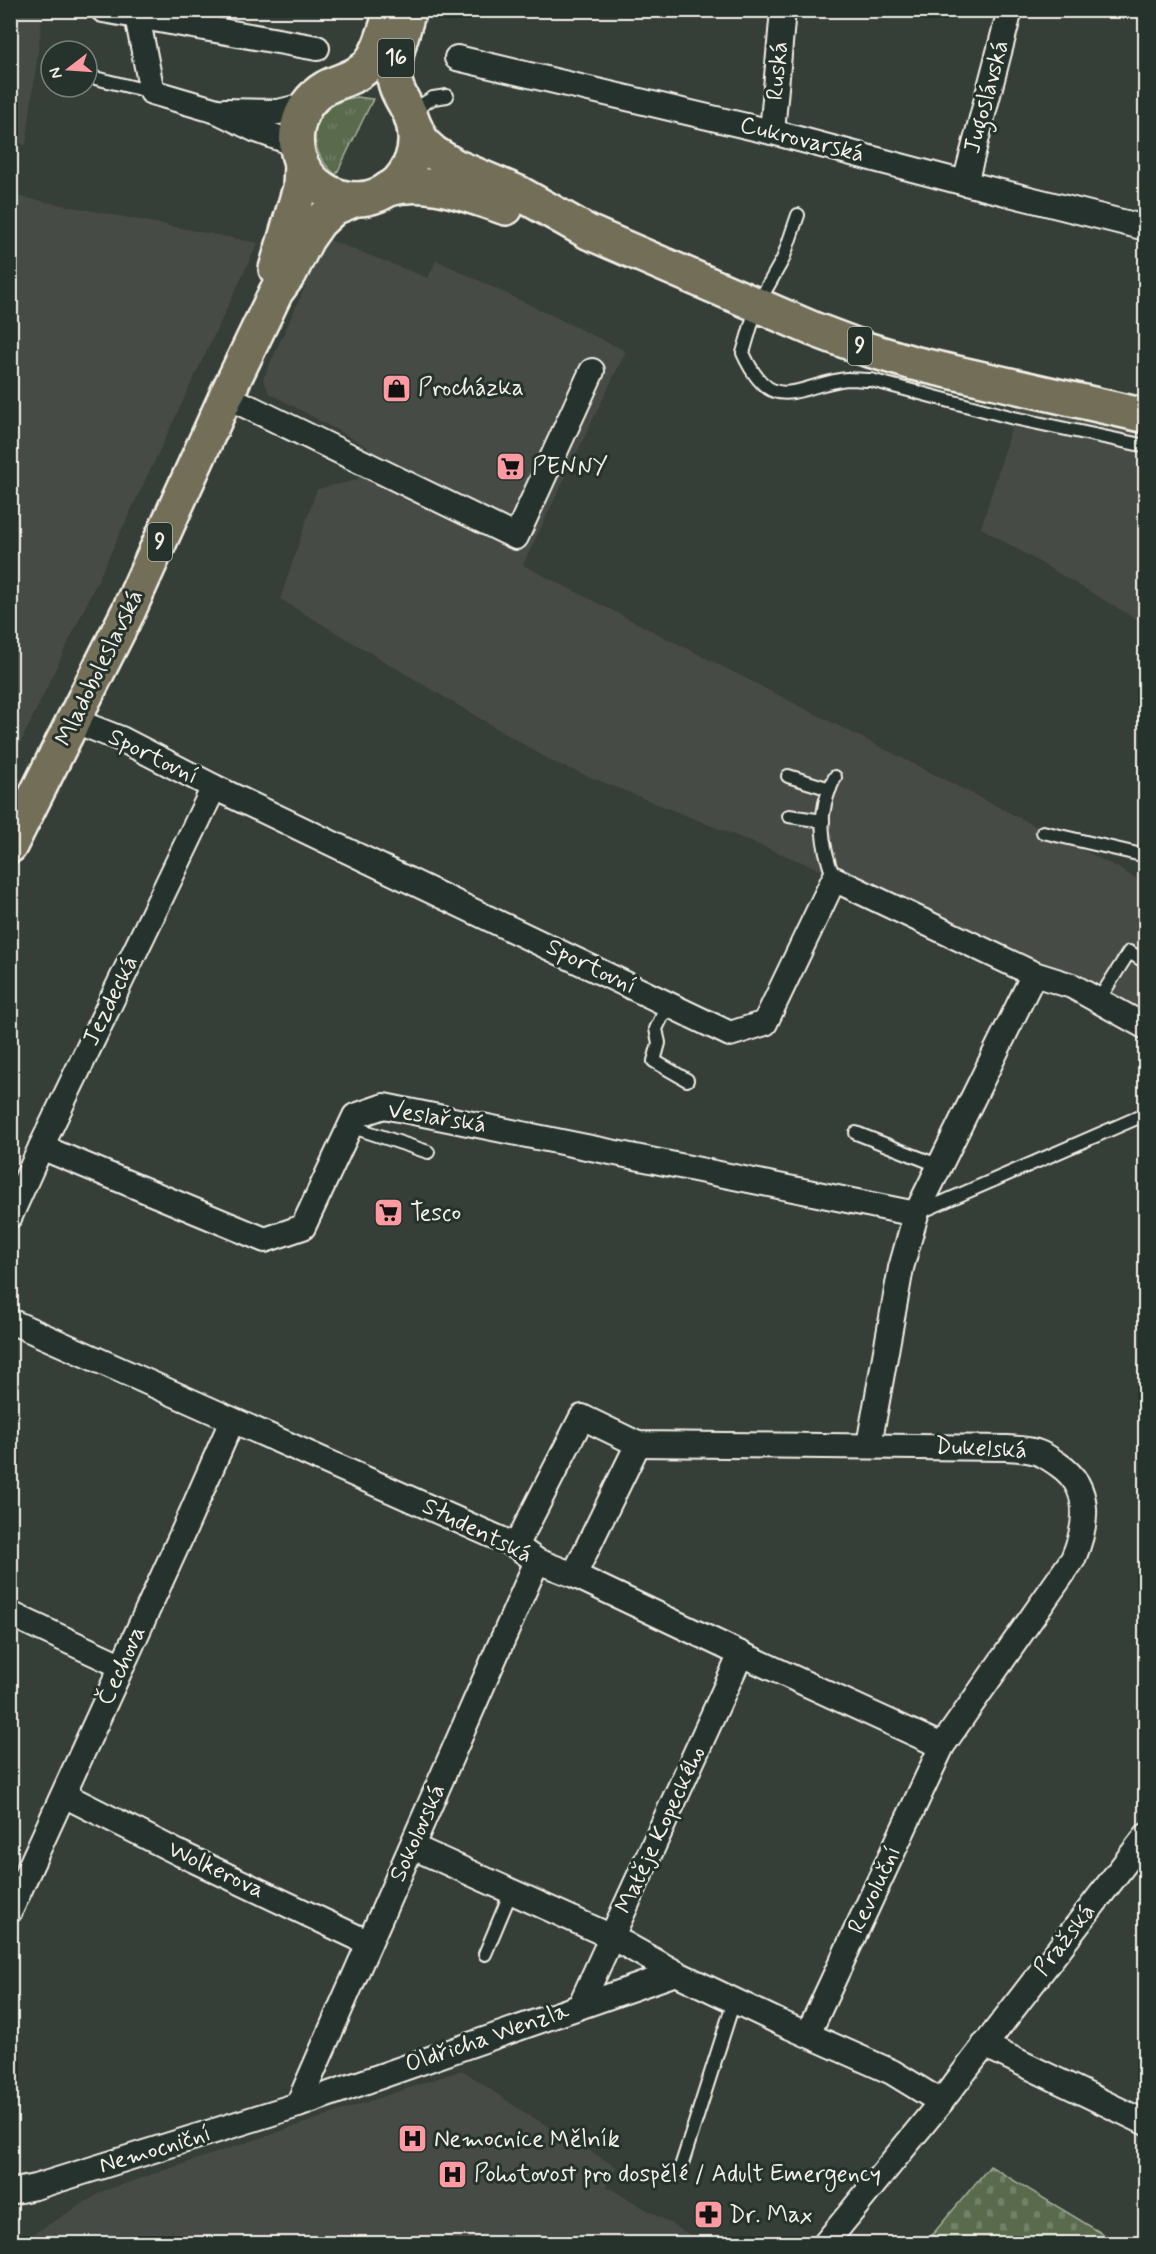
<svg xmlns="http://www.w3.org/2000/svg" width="1156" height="2254" font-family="Mynerve,sans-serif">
	<defs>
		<pattern id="grass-tufts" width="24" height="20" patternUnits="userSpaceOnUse" patternTransform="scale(1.5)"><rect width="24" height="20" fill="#5a6b4d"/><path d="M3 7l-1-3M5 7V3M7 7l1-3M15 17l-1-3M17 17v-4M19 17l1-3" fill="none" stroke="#728167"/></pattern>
		<pattern id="cemetery-stones" width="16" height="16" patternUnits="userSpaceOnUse" patternTransform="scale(1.5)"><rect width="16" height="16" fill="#5a6b4d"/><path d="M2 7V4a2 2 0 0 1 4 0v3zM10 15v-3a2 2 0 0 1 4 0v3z" fill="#728167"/></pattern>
	</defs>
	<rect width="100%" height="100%" fill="#353e37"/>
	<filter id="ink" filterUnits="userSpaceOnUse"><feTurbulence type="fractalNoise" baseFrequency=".0167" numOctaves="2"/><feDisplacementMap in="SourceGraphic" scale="12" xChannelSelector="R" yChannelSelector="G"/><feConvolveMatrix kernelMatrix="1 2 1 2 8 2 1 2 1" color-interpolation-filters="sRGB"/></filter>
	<g filter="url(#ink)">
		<!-- built -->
		<g fill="#474b44">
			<polygon points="11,10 43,11 26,145 11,141"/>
			<polygon points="11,195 258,243 11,763 10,195"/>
			<polygon points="327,239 428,278 436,260 626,351 523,565 1120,869 1145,884 1145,1020 841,878 553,762 280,599 317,489 357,480 368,447 269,393 263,379"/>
			<polygon points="1019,403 1145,433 1145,624 981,528"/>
			<polygon points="462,2070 522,2111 617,2167 606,2186 704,2243 19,2243 103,2191"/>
		</g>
		<!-- grass -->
		<path fill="url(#grass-tufts)" stroke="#a7ae9a" stroke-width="1.5" d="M 357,97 L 373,99 L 336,175 C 301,146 310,103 357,97 Z"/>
		<!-- cemetery -->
		<polygon fill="url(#cemetery-stones)" stroke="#a7ae9a" stroke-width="1.5" points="990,2166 1118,2243 929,2243 927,2241"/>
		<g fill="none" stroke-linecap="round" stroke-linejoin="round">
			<defs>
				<g id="service">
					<polyline points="87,76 152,92"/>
					<polyline points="410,112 433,98 447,96"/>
					<path d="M 798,215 L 783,259 L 757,305 L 743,353 C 772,418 797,385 847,379 C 855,379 863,380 871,380 L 1014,418 L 1146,446"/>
					<polyline points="788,776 830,789"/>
					<polyline points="789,816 823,821"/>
					<polyline points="1043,832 1146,856"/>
					<path d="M 834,879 C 821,843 816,813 835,777"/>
					<polyline points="1098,1001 1129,952 1146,962"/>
					<polyline points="668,1004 656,1029 659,1043 654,1061 687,1080"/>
					<polyline points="350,1126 428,1152"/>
					<polyline points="856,1133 940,1166"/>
					<polyline points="918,1213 1146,1114"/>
					<polyline points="485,1954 511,1892"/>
					<polyline points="679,2173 734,2001"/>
				</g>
				<g id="minor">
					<polyline points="103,10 317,48"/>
					<polyline points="137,16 152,92 217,111 254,129 290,142 297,147"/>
					<polyline points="457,58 772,132 965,183 1146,228"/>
					<polyline points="224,111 278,112 307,105"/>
					<polyline points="772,132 783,10"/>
					<polyline points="965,183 1010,10"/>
					<polyline points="226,396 516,537 592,371"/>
					<polyline points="75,721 121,739 214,787 730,1034 765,1023 834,879 1034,974 1072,986 1146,1027"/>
					<polyline points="41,1147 265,1240 303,1227 355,1116 384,1106 916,1214"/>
					<polyline points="10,1216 41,1147 214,787"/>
					<polyline points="10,1321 516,1546 537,1561 574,1575 741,1654 942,1746"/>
					<polyline points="869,1445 901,1268 916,1214 1034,974"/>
					<path d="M 516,1546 L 582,1417 L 638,1444 L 1007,1448 C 1017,1449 1029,1449 1039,1453 C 1047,1456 1053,1461 1059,1465 C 1093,1488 1087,1526 1073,1559 L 942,1746 L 808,2034"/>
					<polyline points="574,1575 638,1444"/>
					<polyline points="10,1614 122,1666"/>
					<polyline points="64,1795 181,1854 369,1943"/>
					<polyline points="413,1847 612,1937 676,1973"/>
					<polyline points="10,1911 184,1530 232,1421"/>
					<polyline points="580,2006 741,1654"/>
					<polyline points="984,2045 1146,2123"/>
					<polyline points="298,2105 537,1561"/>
					<polyline points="10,2192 35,2187 298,2105 676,1973 779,2022 892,2072 941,2102"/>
					<polyline points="825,2244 941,2102 1146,1836"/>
				</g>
				<g id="primary">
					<path d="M 392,10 C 385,28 381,50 368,65 C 357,78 339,80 325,88 C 296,105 288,145 306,172 C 317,189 337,199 357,199 C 372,199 387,192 398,182 C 415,164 420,138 410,114 C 404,101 393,88 394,72 C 394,53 404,30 409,10"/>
					<polyline points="414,125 423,143 434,153 455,166 519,193 588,232 813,329 866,349 913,363 1146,416"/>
					<path d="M 388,189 C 431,178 465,195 506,208"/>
					<polyline points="276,269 300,188 301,163"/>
					<polyline points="10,846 129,610 226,396 276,292 290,273 307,239 319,222 334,208 356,199"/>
				</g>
			</defs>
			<!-- service casing -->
			<use href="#service" stroke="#f4f1e8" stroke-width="16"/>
			<!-- minor casing -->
			<use href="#minor" stroke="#f4f1e8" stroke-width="28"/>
			<!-- primary casing -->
			<use href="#primary" stroke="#f4f1e8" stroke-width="38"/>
			<!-- service -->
			<use href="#service" stroke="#26332d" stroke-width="12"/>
			<!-- minor -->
			<use href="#minor" stroke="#26332d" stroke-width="24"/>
			<!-- primary -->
			<use href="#primary" stroke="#726e59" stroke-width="33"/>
		</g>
	</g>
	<!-- icons -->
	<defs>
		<symbol id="shop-square" viewBox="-11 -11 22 22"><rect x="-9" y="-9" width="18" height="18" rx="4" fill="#ff9aa2" stroke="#26332d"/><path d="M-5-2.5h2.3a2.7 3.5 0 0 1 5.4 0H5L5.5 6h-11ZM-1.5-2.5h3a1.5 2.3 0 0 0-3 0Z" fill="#111"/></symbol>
		<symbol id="supermarket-square" viewBox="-11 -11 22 22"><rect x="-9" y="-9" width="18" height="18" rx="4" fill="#ff9aa2" stroke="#26332d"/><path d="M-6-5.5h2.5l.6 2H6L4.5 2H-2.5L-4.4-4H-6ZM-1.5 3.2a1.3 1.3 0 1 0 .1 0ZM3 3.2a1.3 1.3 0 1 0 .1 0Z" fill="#111"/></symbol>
		<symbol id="hospital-square" viewBox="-11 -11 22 22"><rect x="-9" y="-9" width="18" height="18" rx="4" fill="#ff9aa2" stroke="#26332d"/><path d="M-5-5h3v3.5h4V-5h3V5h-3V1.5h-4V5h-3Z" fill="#111"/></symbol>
		<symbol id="pharmacy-square" viewBox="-11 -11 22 22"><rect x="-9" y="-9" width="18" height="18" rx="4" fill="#ff9aa2" stroke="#26332d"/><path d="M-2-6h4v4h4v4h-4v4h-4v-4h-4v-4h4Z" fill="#111"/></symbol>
	</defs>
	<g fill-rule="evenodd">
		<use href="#shop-square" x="380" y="372" width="33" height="33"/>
		<use href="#supermarket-square" x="494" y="450" width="33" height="33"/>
		<use href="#supermarket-square" x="372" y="1196" width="33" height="33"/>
		<use href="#hospital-square" x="396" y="2122" width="33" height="33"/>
		<use href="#hospital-square" x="436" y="2158" width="33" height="33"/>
		<use href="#pharmacy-square" x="692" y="2198" width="33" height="33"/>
	</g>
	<g text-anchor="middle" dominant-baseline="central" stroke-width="6" stroke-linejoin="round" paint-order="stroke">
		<!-- shield labels -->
		<g fill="#26332d" stroke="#b6b8b0" stroke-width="1.5">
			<rect x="378" y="39" width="36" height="38" rx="4.5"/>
			<rect x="848" y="327" width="24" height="38" rx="4.5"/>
			<rect x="148" y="523" width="24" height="38" rx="4.5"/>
		</g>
		<g font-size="22" font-weight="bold" fill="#f4f1e8">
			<text x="396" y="58">16</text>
			<text x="860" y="346">9</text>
			<text x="160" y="542">9</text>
		</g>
		<!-- street labels -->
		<g font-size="24" fill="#f4f1e8" stroke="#26332d">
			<text transform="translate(778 71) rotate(-85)">Ruská</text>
			<text transform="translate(987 97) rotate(-75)">Jugoslávská</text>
			<text transform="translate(802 140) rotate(14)">Cukrovarská</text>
			<text transform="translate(100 668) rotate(-64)">Mladoboleslavská</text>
			<text transform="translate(153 757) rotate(26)">Sportovní</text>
			<text transform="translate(591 967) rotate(26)">Sportovní</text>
			<text transform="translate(111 1001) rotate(-64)">Jezdecká</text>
			<text transform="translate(437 1118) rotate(9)">Veslařská</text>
			<text transform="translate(981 1449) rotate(3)">Dukelská</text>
			<text transform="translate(477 1531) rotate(26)">Studentská</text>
			<text transform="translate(122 1666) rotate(-66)">Čechova</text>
			<text transform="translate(661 1830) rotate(-65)">Matěje Kopeckého</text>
			<text transform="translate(418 1833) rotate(-66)">Sokolovská</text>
			<text transform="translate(216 1870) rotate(25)">Wolkerova</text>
			<text transform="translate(875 1890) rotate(-65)">Revoluční</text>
			<text transform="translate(1065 1940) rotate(-52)">Pražská</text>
			<text transform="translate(487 2038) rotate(-19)">Oldřicha Wenzla</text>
			<text transform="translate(155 2150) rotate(-17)">Nemocniční</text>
		</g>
		<!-- poi labels -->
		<g font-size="24" fill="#f4f1e8" stroke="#26332d" text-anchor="start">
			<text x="418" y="388">Procházka</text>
			<text x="532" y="467">PENNY</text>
			<text x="410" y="1213">Tesco</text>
			<text x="434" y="2139">Nemocnice Mělník</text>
			<text x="474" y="2174">Pohotovost pro dospělé / Adult Emergency</text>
			<text x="729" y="2215">Dr. Max</text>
		</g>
	</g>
	<!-- margin -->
	<rect width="1156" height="2254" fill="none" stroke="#26332d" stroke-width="36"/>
	<rect x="18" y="18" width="1120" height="2218" fill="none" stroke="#f4f1e8" stroke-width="2" filter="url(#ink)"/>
	<!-- north arrow -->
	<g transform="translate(69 69) rotate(253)"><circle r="28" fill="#26332d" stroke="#787f78" stroke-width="1.5"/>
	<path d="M0-4.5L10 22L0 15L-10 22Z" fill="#ff9aa2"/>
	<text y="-9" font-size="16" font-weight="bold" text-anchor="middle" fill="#f4f1e8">N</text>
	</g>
</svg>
